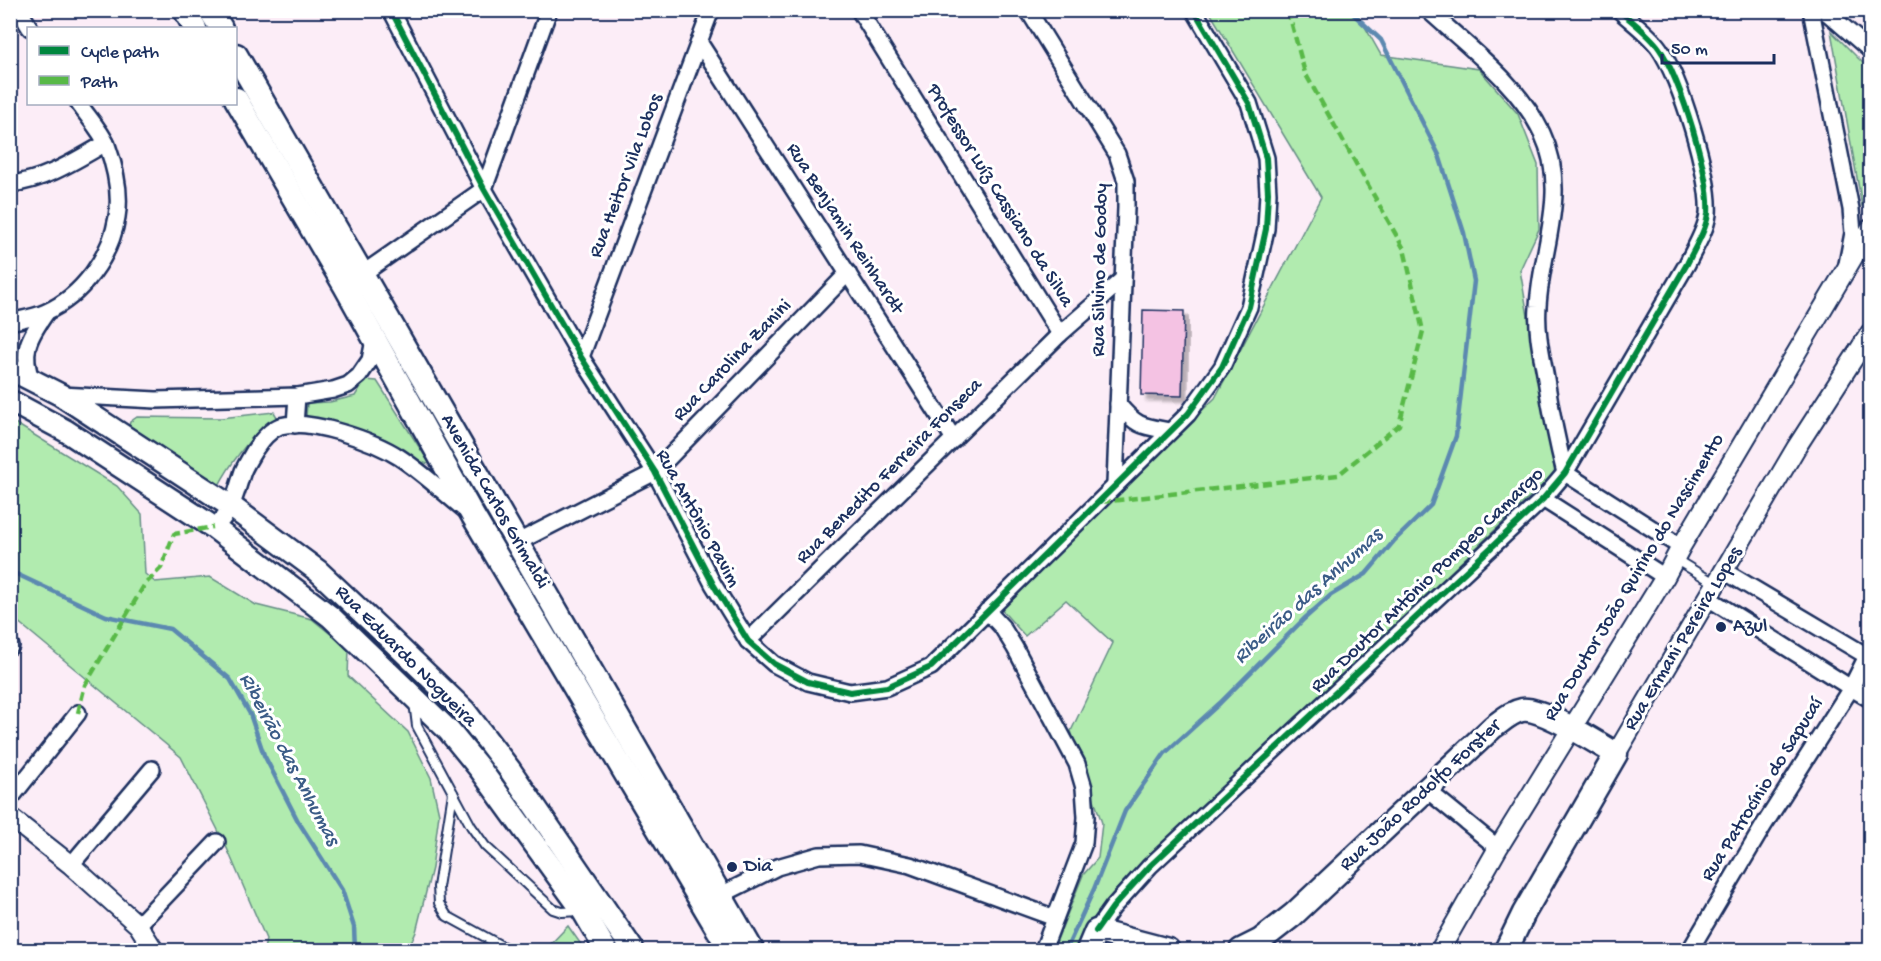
<svg xmlns="http://www.w3.org/2000/svg" width="1881" height="961" font-family="'Gochi Hand',sans-serif">
	<defs>
		<filter id="shadow"><feDropShadow dx="5.5" dy="5.5" stdDeviation="1.5" flood-color="#0004"/></filter>
	</defs>
	<rect width="100%" height="100%" fill="#fcedf7"/>
	<filter id="ink" filterUnits="userSpaceOnUse"><feTurbulence type="fractalNoise" baseFrequency=".0167" numOctaves="2"/><feDisplacementMap in="SourceGraphic" scale="12" xChannelSelector="R" yChannelSelector="G"/><feConvolveMatrix kernelMatrix="1 2 1 2 8 2 1 2 1" color-interpolation-filters="sRGB"/></filter>
	<g filter="url(#ink)">
		<!-- green -->
		<g fill="#b1ebaf" stroke="#668d86" stroke-width="1.5">
			<path d="M 1209,11 L 1356,11 L 1381,55 L 1479,69 L 1518,114 L 1538,165 L 1539,229 L 1520,270 L 1555,473 L 1129,878 C 1102,899 1095,920 1081,950 L 1053,950 L 1083,875 L 1098,858 L 1102,823 L 1071,731 L 1113,643 L 1066,600 L 1025,636 L 999,607 L 1215,398 L 1321,197 Z"/>
			<polygon points="1831,31 1870,70 1870,194 1862,206"/>
			<path d="M 365,380 L 377,381 L 430,464 C 416,463 400,446 385,439 C 360,429 332,424 306,418 L 307,403 L 330,402 L 355,396 Z"/>
			<path d="M 274,412 L 277,417 C 251,435 233,459 218,487 L 128,429 L 130,422 L 137,417 L 221,418 Z"/>
			<polygon points="10,420 117,486 142,514 145,574 155,582 210,577 256,605 312,619 349,649 348,676 408,732 431,778 439,814 432,868 416,932 408,950 264,950 266,939 226,846 181,757 11,616"/>
			<polygon points="568,926 585,950 545,950"/>
		</g>
		<g fill="none" stroke-linecap="round" stroke-linejoin="round">
			<!-- stream -->
			<g stroke="#5c89b0" stroke-width="4.5">
				<polyline points="10,571 106,616 170,629 230,679 250,714 264,755 298,821 342,890 354,927 355,950"/>
				<polyline points="1066,950 1094,889 1125,811 1165,753 1220,703 1304,619 1331,595 1366,574 1394,541 1431,505 1456,436 1474,281 1464,233 1439,155 1381,40 1349,10"/>
			</g>
		</g>
		<!-- building -->
		<polygon fill="#f4c2e3" stroke="#1b2f5e" stroke-width="1.5" filter="url(#shadow)" points="1143,310 1184,311 1182,396 1141,395"/>
		<g fill="none" stroke-linecap="round" stroke-linejoin="round">
			<defs>
				<g id="service">
					<polyline points="1675,559 1716,584"/>
					<polyline points="414,702 417,726 471,826 485,846 553,909 562,912 579,911"/>
					<polyline points="453,793 438,887 439,903 447,916 509,950"/>
				</g>
				<g id="minor">
					<polyline points="19,10 30,28"/>
					<polyline points="391,10 484,189 581,357 655,472 713,584 748,641 774,664 808,682 850,692 887,687 931,667 1188,414 1222,367 1249,307 1266,229 1268,193 1266,158 1249,103 1194,10"/>
					<polyline points="859,10 1060,334 1123,279"/>
					<polyline points="1028,10 1117,154 1126,181 1126,208 1115,484"/>
					<path d="M 1428,10 C 1468,47 1518,83 1542,133 C 1570,192 1541,247 1538,307 C 1536,332 1542,356 1546,379 C 1551,411 1557,442 1565,473"/>
					<polyline points="1811,10 1851,209 1853,233 1847,264"/>
					<polyline points="1824,10 1870,50"/>
					<polyline points="699,42 954,439"/>
					<path d="M 10,184 C 46,180 76,160 106,143"/>
					<polyline points="355,279 484,189 549,10"/>
					<path d="M 10,322 C 22,319 35,317 46,312 C 82,296 111,256 117,217 C 121,194 115,167 107,145 C 101,131 88,117 79,104"/>
					<polyline points="581,357 711,10"/>
					<path d="M 32,381 C 20,352 29,337 46,313"/>
					<polyline points="61,395 156,400 297,396 333,390 348,385 359,376 370,360 374,340"/>
					<path d="M 1118,404 C 1137,427 1142,426 1170,431"/>
					<polyline points="295,425 297,396"/>
					<polyline points="1565,473 1681,547"/>
					<polyline points="1543,499 1665,577"/>
					<path d="M 213,527 C 233,515 236,491 243,471 C 246,464 250,458 254,451 C 260,442 270,430 280,426 C 310,418 374,441 399,457 C 422,472 443,492 464,509"/>
					<polyline points="518,542 655,472 848,273"/>
					<polyline points="1724,571 1867,656"/>
					<polyline points="1708,598 1851,688 1870,699"/>
					<polyline points="987,611 1002,627 1015,648 1077,764 1084,788 1086,817 1084,843 1043,950"/>
					<polyline points="748,641 1060,334"/>
					<polyline points="10,646 11,646"/>
					<polyline points="1427,790 1498,848"/>
					<polyline points="10,799 78,713"/>
					<polyline points="71,865 152,769"/>
					<polyline points="719,896 777,867 819,855 859,854 910,865 1055,918"/>
					<polyline points="138,925 217,842"/>
					<path d="M 1096,931 L 1113,907 L 1150,866 L 1543,499 L 1565,473 L 1687,264 C 1694,249 1706,231 1708,214 C 1711,178 1680,77 1659,48 C 1649,34 1632,22 1619,10"/>
					<polyline points="1690,950 1764,825 1851,688 1870,650"/>
				</g>
				<g id="tertiary">
					<polyline points="1616,754 1796,448 1870,333"/>
					<polyline points="10,817 71,865 138,925 154,950"/>
					<polyline points="1440,950 1498,848 1665,577 1681,547 1870,229"/>
				</g>
				<g id="secondary">
					<polyline points="10,369 61,395 232,507 318,571 384,633 464,710 510,770 633,950"/>
					<polyline points="10,401 66,431 213,527 331,617 449,731 480,769 583,911 606,950"/>
				</g>
				<g id="primary">
					<polyline points="185,10 195,28"/>
					<polyline points="210,10 221,28"/>
					<polyline points="236,55 752,950"/>
					<polyline points="236,99 345,286 473,516 730,950"/>
					<polyline points="1088,950 1096,931 1168,950"/>
					<path d="M 1241,950 L 1261,940 L 1293,915 L 1493,727 C 1502,721 1511,712 1522,710 C 1542,707 1597,743 1616,754 L 1524,913 L 1506,950"/>
				</g>
			</defs>
			<!-- service casing -->
			<use href="#service" stroke="#1b2f5e" stroke-width="12"/>
			<!-- minor casing -->
			<use href="#minor" stroke="#1b2f5e" stroke-width="20"/>
			<!-- tertiary casing -->
			<use href="#tertiary" stroke="#1b2f5e" stroke-width="22"/>
			<!-- secondary casing -->
			<use href="#secondary" stroke="#1b2f5e" stroke-width="26"/>
			<!-- primary casing -->
			<use href="#primary" stroke="#1b2f5e" stroke-width="27"/>
			<!-- service -->
			<use href="#service" stroke="#fff" stroke-width="8"/>
			<!-- minor -->
			<use href="#minor" stroke="#fff" stroke-width="15"/>
			<!-- tertiary -->
			<use href="#tertiary" stroke="#fff" stroke-width="18"/>
			<!-- secondary -->
			<use href="#secondary" stroke="#fff" stroke-width="21"/>
			<!-- primary -->
			<use href="#primary" stroke="#fff" stroke-width="22"/>
			<!-- quiet -->
			<g stroke="#58b947" stroke-width="4.5" stroke-dasharray="9 4.5" stroke-linecap="butt">
				<polyline points="1101,502 1338,475 1399,425 1423,331 1404,249 1305,73 1288,10"/>
				<polyline points="78,713 85,685 145,584 161,568 174,534 213,527"/>
			</g>
			<defs>
				<g id="cycleway">
					<polyline points="391,10 484,189 581,357 655,472 713,584 748,641 774,664 808,682 850,692 887,687 931,667 1188,414 1222,367 1249,307 1266,229 1268,193 1266,158 1249,103 1194,10"/>
					<path d="M 1096,931 L 1113,907 L 1150,866 L 1543,499 L 1565,473 L 1687,264 C 1694,249 1706,231 1708,214 C 1711,178 1680,77 1659,48 C 1649,34 1632,22 1619,10"/>
				</g>
			</defs>
			<!-- cycleway casing -->
			<use href="#cycleway" stroke="#fff" stroke-width="10"/>
			<!-- cycleway -->
			<use href="#cycleway" stroke="#00873e" stroke-width="6"/>
		</g>
	</g>
	<!-- markers -->
	<g fill="#1b2f5e" stroke="#fff" stroke-width="2">
		<circle cx="1721" cy="627" r="6"/>
		<circle cx="732" cy="867" r="6"/>
	</g>
	<g text-anchor="middle" dominant-baseline="central" stroke-width="6" stroke-linejoin="round" paint-order="stroke">
		<!-- street labels -->
		<g font-size="20" fill="#1b2f5e" stroke="#fff">
			<text transform="translate(627 176) rotate(-69)">Rua Heitor Vila Lobos</text>
			<text transform="translate(999 196) rotate(58)">Professor Luíz Cassiano da Silva</text>
			<text transform="translate(844 229) rotate(57)">Rua Benjamin Reinhardt</text>
			<text transform="translate(1101 270) rotate(-89)">Rua Silvino de Godoy</text>
			<text transform="translate(733 361) rotate(-46)">Rua Carolina Zanini</text>
			<text transform="translate(890 472) rotate(-45)">Rua Benedito Ferreira Fonseca</text>
			<text transform="translate(494 502) rotate(60)">Avenida Carlos Grimaldi</text>
			<text transform="translate(697 519) rotate(61)">Rua Antônio Pavim</text>
			<text transform="translate(1635 578) rotate(-59)">Rua Doutor João Quirino do Nascimento</text>
			<text transform="translate(1428 581) rotate(-44)">Rua Doutor Antônio Pompeo Camargo</text>
			<text transform="translate(1684 639) rotate(-59)">Rua Ermani Pereira Lopes</text>
			<text transform="translate(405 657) rotate(45)">Rua Eduardo Nogueira</text>
			<text transform="translate(1763 790) rotate(-58)">Rua Patrocínio do Sapucaí</text>
			<text transform="translate(1421 796) rotate(-43)">Rua João Rodolfo Forster</text>
		</g>
		<!-- poi labels -->
		<g font-size="20" fill="#1b2f5e" stroke="#fff" text-anchor="start">
			<text x="1733" y="627">Azul</text>
			<text x="744" y="867">Dia</text>
		</g>
		<!-- water labels -->
		<g font-size="21" font-style="italic" fill="#3b5c87" stroke="#fff">
			<text transform="translate(1309 597) rotate(-42)">Ribeirão das Anhumas</text>
			<text transform="translate(288 760) rotate(62)">Ribeirão das Anhumas</text>
		</g>
	</g>
	<!-- margin -->
	<rect width="1881" height="961" fill="none" stroke="#fff" stroke-width="36"/>
	<rect x="18" y="18" width="1845" height="925" fill="none" stroke="#1b2f5e" stroke-width="2" filter="url(#ink)"/>
	<!-- legend -->
	<rect x="27" y="27" width="210" height="78" fill="#ffffff" stroke="#a4acbf" stroke-width="1.5"/>
	<rect x="39" y="46" width="30" height="9" fill="#00873e" stroke="#a4acbf" stroke-width="1.5"/>
	<text x="81" y="57" font-size="18" fill="#1b2f5e">Cycle path</text>
	<rect x="39" y="76" width="30" height="9" fill="#58b947" stroke="#a4acbf" stroke-width="1.5"/>
	<text x="81" y="87" font-size="18" fill="#1b2f5e">Path</text>
	<!-- scale -->
	<path d="M1662 54v9h112v-9" fill="none" stroke="#1b2f5e" stroke-width="3"/>
	<text x="1671" y="54" font-size="18" fill="#1b2f5e" stroke="#ffffff" stroke-width="4.5" paint-order="stroke">50 m</text>
</svg>
